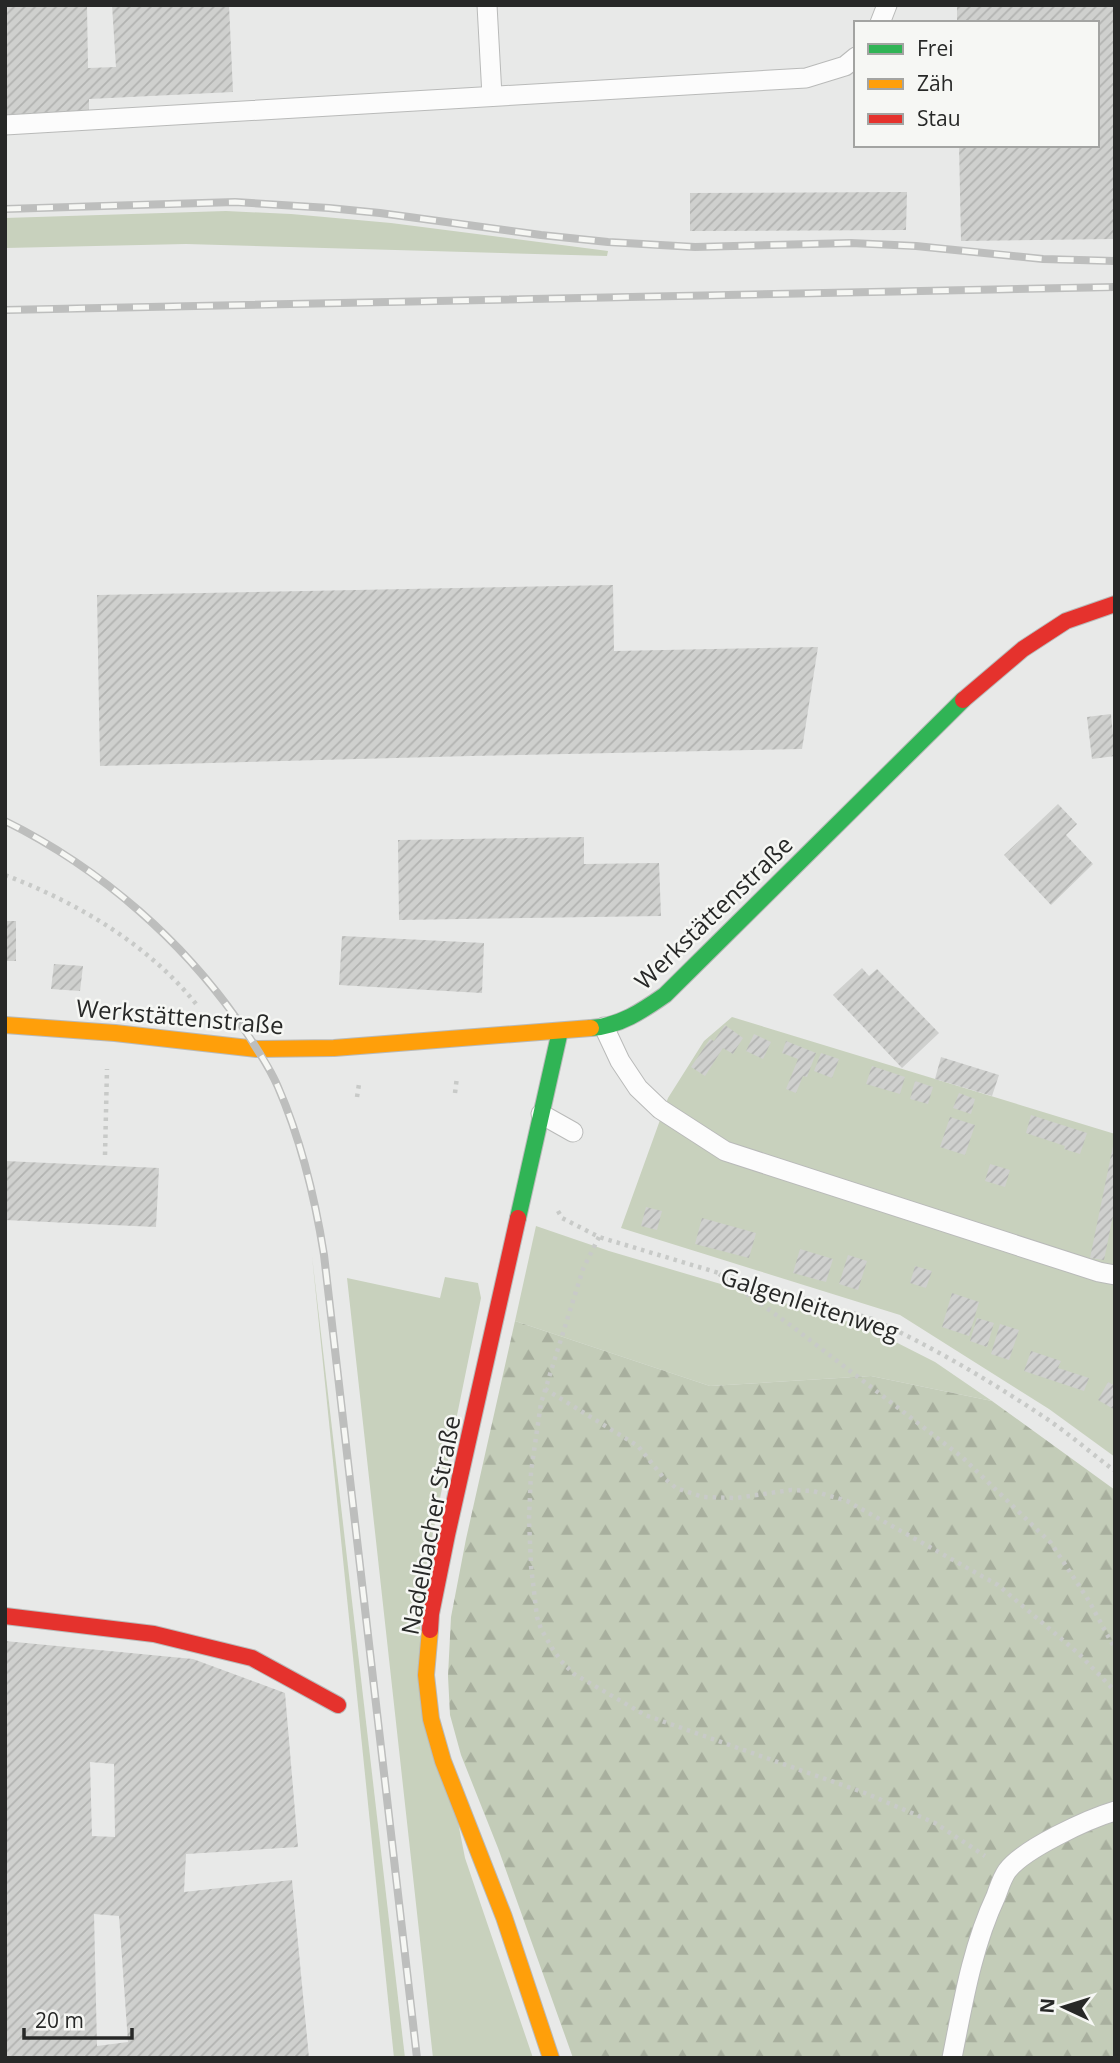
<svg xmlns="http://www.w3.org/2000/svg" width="1120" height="2063" font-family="'Open Sans',sans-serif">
	<defs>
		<pattern id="forest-firs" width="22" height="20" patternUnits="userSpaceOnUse" patternTransform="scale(1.75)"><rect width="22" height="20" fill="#c3ccb8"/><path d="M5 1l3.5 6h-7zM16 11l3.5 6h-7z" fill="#a8af9e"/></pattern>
		<pattern id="building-hatch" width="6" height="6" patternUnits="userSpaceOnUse" patternTransform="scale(1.75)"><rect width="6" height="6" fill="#cfd0ce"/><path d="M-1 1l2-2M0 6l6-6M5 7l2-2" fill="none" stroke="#b2b3b1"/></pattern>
	</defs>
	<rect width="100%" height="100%" fill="#e8e9e8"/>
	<!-- green -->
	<g fill="#c8d1bd">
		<polygon points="226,211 291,214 391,223 608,251 607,256 186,244 5,248 5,218"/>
		<polygon points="732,1017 1115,1134 1115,1457 1049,1409 900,1315 621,1228 668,1098 704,1041"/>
		<polygon points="536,1226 609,1251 866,1327 935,1362 992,1401 871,1376 710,1386 515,1321"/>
		<polygon points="312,1256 405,2058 394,2058"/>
		<polygon points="445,1277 478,1283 481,1298 417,1611 465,1858 533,2058 433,2058 347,1278 440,1298"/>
	</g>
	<!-- forest -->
	<polygon fill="url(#forest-firs)" points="515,1321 710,1386 871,1376 992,1401 1115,1490 1115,2058 573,2058 498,1848 461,1755 450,1715 448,1676 451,1617 466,1539"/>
	<!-- building -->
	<g fill="url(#building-hatch)" fill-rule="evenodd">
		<polygon points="5,5 87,5 88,68 116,67 112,5 229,5 233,92 89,99 89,113 5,116"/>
		<polygon points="957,5 1115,5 1115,239 961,241 959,145 1097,145 1097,23 957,23"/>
		<polygon points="907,192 906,230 690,231 690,193"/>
		<polygon points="613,585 614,651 818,647 802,749 471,756 100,766 97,595"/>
		<polygon points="1111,714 1115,756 1092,759 1087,717"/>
		<polygon points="1058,804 1077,824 1066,835 1093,864 1051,905 1004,855"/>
		<polygon points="584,837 584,864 659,863 661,916 399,920 398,840"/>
		<rect x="5" y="921" width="11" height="40"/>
		<polygon points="342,936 484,943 482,993 339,985"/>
		<polygon points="54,964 83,966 80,991 51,989"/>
		<polygon points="862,968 869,976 877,969 939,1033 902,1068 833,995"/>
		<polygon points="725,1025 743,1038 733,1054 723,1048 705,1076 691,1067 710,1039 714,1041"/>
		<polygon points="754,1034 771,1042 763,1059 746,1051"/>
		<polygon points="786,1041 816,1053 807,1077 803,1076 796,1093 786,1089 798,1059 782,1053"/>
		<polygon points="821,1053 839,1059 832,1078 814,1071"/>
		<polygon points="941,1057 999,1075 992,1096 935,1079"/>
		<polygon points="872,1066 905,1077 900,1094 866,1084"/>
		<polygon points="915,1081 933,1087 928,1104 910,1099"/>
		<polygon points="959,1093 975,1099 971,1114 953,1108"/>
		<polygon points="1031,1115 1087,1133 1080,1154 1064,1149 1065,1146 1026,1133"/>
		<polygon points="950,1117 975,1125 965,1155 940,1147"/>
		<polygon points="1114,1141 1115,1206 1104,1260 1090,1258"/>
		<polygon points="5,1161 159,1168 156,1227 5,1220"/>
		<polygon points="990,1164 1010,1170 1005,1187 985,1181"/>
		<polygon points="646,1207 662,1211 657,1230 641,1226"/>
		<polygon points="702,1218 756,1233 749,1258 695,1244"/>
		<polygon points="800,1249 833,1259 826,1282 793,1273"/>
		<polygon points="848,1255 867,1261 858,1290 839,1284"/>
		<polygon points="915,1266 932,1271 926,1288 910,1283"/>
		<polygon points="952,1293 979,1302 969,1336 942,1327"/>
		<polygon points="977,1318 994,1323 987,1347 970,1341"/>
		<polygon points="1000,1324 1019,1330 1009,1360 991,1354"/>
		<polygon points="1031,1351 1061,1361 1058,1368 1089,1378 1084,1391 1024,1371"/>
		<polygon points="1108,1382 1115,1386 1115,1410 1098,1400"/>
		<path d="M 5,1641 L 193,1659 L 285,1693 L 298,1847 L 186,1854 L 184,1892 L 292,1880 L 309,2058 L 5,2058 ZM 90,1762 L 114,1764 L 115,1837 L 92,1836 ZM 94,1914 L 119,1916 L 128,2042 L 97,2046 Z"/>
	</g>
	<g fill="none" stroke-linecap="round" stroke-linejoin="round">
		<defs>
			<g id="lane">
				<polyline points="487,5 492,96"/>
				<polyline points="880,23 887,5"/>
				<polyline points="5,125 806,78 845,66 856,57"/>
				<polyline points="604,1027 620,1061 638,1088 660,1109 725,1151 1099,1272 1115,1275"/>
				<polyline points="541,1114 573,1132"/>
				<path d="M 952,2058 C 963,2003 972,1947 996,1896 C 999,1888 1002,1878 1007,1871 C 1023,1849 1088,1819 1115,1811"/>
			</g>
			<g id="fast">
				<path d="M 591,1028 C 620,1026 642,1011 665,995 L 963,700"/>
				<polyline points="518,1218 560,1031"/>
			</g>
			<g id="slow">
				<polyline points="5,1025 115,1033 257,1049 334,1048 591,1028"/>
				<polyline points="430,1630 426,1675 431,1719 443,1761 504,1917 551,2058"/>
			</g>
			<g id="jam">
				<polyline points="963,700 1023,649 1066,621 1115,604"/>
				<polyline points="5,1616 154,1634 252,1658 338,1705"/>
				<polyline points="430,1630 431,1614 447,1535 518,1218"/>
			</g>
		</defs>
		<!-- lane casing -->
		<use href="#lane" stroke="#b9bab9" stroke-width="21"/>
		<!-- fast casing -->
		<use href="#fast" stroke="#b9bab9" stroke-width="18"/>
		<!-- slow casing -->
		<use href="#slow" stroke="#b9bab9" stroke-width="18"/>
		<!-- jam casing -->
		<use href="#jam" stroke="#b9bab9" stroke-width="18"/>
		<!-- path -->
		<g stroke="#c8cac8" stroke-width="4.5" stroke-dasharray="3.5 5" stroke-linecap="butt">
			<path d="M 5,875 C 76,902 148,944 196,1004"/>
			<polyline points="455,1093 457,1077"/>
			<polyline points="357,1097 359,1084"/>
			<polyline points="105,1155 107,1069"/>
			<path d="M 558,1211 L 562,1218 L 599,1237 L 872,1319 C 931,1346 987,1379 1041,1415 C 1067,1432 1091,1453 1115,1471"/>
			<polyline points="599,1237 583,1269 541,1403 531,1472 529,1519 531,1566 537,1617 541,1629 552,1648 561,1661 574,1674 645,1715 865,1793 935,1823 985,1856"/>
			<polyline points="719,1274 793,1327 962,1457 1051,1543 1089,1601 1115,1649"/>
			<polyline points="545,1389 638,1446 663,1477 676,1488 703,1497 737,1498 791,1490 813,1491 847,1501 998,1585 1078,1653 1115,1691"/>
		</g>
		<!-- lane -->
		<use href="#lane" stroke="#fcfcfc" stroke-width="19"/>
		<!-- fast -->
		<use href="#fast" stroke="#30b455" stroke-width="16"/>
		<!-- slow -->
		<use href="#slow" stroke="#ff9f0a" stroke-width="16"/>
		<!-- jam -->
		<use href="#jam" stroke="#e5322d" stroke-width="16"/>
		<defs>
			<g id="rail">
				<polyline points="5,209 235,202 329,208 380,213 541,235 608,242 695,247 851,243 916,246 1043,259 1115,261"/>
				<polyline points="5,310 1115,287"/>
				<path d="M 5,821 C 102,869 186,943 246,1032 C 257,1049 270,1068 278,1087 C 301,1140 315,1198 324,1255 L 417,2058"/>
			</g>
		</defs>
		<!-- rail casing -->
		<use href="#rail" stroke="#bdbebd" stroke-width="8"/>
		<!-- rail -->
		<use href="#rail" stroke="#f6f7f4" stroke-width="5" stroke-dasharray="16" stroke-linecap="butt"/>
	</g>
	<g text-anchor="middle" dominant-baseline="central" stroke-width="5" stroke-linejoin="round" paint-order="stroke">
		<!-- street labels -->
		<g font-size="24" fill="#272827" stroke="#f6f7f4">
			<text transform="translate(713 912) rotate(-44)">Werkstättenstraße</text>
			<text transform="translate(180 1016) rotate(5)">Werkstättenstraße</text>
			<text transform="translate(810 1303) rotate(18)">Galgenleitenweg</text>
			<text transform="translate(430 1525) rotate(-79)">Nadelbacher Straße</text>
		</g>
	</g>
	<!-- border -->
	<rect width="1120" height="2063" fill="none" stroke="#272827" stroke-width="14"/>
	<!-- legend -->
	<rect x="854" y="21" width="245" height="126" fill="#f6f7f4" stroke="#a3a4a2" stroke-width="2"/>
	<rect x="868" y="44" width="35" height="10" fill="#30b455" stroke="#a3a4a2" stroke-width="2"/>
	<text x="917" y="56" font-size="21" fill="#272827">Frei</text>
	<rect x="868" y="79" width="35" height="10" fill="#ff9f0a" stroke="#a3a4a2" stroke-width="2"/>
	<text x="917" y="91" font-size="21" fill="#272827">Zäh</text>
	<rect x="868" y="114" width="35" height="10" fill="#e5322d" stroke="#a3a4a2" stroke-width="2"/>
	<text x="917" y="126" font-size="21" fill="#272827">Stau</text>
	<!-- north arrow -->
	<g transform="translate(1064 2007) rotate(274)" stroke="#f6f7f4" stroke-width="5" paint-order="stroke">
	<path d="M0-5L12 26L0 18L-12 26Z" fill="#272827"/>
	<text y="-10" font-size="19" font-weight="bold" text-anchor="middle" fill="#272827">N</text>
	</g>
	<!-- scale -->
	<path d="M24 2028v10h108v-10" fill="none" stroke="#272827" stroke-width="3.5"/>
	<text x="35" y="2028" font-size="21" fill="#272827" stroke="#f6f7f4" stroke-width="5" paint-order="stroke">20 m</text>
</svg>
